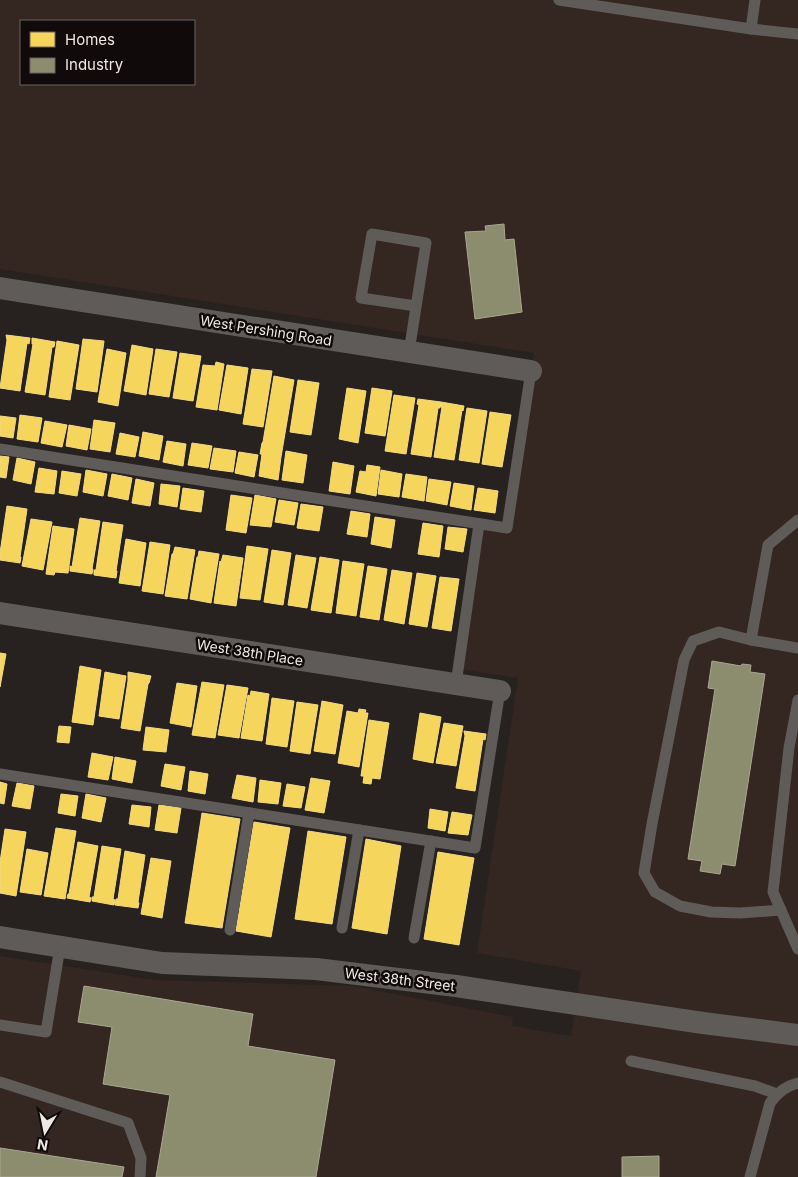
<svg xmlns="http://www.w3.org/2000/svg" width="798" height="1177" font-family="Inter,sans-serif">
	<rect width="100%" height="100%" fill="#272220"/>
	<!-- built -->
	<path fill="#342620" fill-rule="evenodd" d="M 0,0 L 798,0 L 798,1177 L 0,1177 L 0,956 L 155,980 L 354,986 L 513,1017 L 512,1026 L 571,1036 L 581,971 L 477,953 L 518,678 L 458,669 L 479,524 L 507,528 L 534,353 L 0,269 ZM 21,21 L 194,21 L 194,84 L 21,84 Z"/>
	<!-- homes -->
	<g fill="#f6d55c" stroke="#f4da85">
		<polygon points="6,335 30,338 29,344 27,343 20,391 0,388 7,340"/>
		<polygon points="32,338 55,342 54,347 52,347 45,395 25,392 33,344 32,344"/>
		<polygon points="83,339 104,341 97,392 76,389"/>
		<polygon points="57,341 79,345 70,400 49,397"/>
		<polygon points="132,345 153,349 146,395 124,391"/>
		<polygon points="107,349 126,353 118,406 98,402"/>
		<polygon points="156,349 177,352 169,397 149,394"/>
		<polygon points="180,353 201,356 193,401 173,398"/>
		<polygon points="216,362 224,364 217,410 196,407 203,365 215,366"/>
		<polygon points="227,365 248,368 241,414 219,410"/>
		<polygon points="252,369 272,371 263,427 243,424"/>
		<polygon points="274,376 294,380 281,457 278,480 259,476 262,454 260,454 262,443 263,442"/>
		<polygon points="298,380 319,383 311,435 290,432"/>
		<polygon points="347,388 366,391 358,443 339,439"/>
		<polygon points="372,388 392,391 385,436 365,433"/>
		<polygon points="394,395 415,398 406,454 385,451"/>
		<polygon points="418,399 441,402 440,408 438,408 431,457 411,454 419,405 417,404"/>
		<polygon points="441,402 464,406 463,411 462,410 454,460 434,457 442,407 441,407"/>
		<polygon points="467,408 487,411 479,463 459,460"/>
		<polygon points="490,412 511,415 502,467 482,464"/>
		<polygon points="20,415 42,418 38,442 17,439"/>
		<polygon points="0,416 16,418 13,438 0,436"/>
		<polygon points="94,420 115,423 110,452 90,449"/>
		<polygon points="45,421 67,425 62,447 41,443"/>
		<polygon points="69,425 91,429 87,450 66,446"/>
		<polygon points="143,432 163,436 159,460 139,456"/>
		<polygon points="120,433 139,437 135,457 116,454"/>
		<polygon points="167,441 186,444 183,466 163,462"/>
		<polygon points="192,443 212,446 208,468 188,465"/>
		<polygon points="214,448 236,451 233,472 210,469"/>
		<polygon points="286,451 307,455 303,483 282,480"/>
		<polygon points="239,452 258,455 254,477 235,473"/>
		<polygon points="0,456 9,457 6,478 0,477"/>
		<polygon points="17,458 35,462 31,484 13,480"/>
		<polygon points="333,462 354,466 350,494 329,491"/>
		<polygon points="367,465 380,467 376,496 356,492 360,471 366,472"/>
		<polygon points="39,468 57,471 54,494 35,492"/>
		<polygon points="86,470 107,474 103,496 83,492"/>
		<polygon points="381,470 402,474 399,497 378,494"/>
		<polygon points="62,471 81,474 77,496 59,493"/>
		<polygon points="112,474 132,478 128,500 108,496"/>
		<polygon points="406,474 427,477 424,501 402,497"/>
		<polygon points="136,479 154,483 150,506 132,503"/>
		<polygon points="429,479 451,482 447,505 426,501"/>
		<polygon points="454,483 474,486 471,510 450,506"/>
		<polygon points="161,484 180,486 177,507 159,504"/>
		<polygon points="183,488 204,491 201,512 180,509"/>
		<polygon points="478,488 498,491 495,513 474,510"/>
		<polygon points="231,495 252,498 246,533 226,530"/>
		<polygon points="255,495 276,499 271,527 250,525"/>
		<polygon points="279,500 298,503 294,525 275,522"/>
		<polygon points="301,504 323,507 319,531 297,528"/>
		<polygon points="7,506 27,509 20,557 21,557 20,563 0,560 0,553"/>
		<polygon points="351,511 370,514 367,537 347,534"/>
		<polygon points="375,517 395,520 391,548 371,544"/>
		<polygon points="80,518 100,521 92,569 93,569 92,574 70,571 70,566 72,567"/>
		<polygon points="31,519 52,522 43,570 22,566"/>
		<polygon points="103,522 123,525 116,571 117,571 116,578 94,575 94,570 96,570"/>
		<polygon points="423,523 443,526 439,557 418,554"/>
		<polygon points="53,526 74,529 68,573 55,572 54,575 46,574"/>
		<polygon points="448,527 467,529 463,552 445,549"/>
		<polygon points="126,539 146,543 140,586 119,583"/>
		<polygon points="150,542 170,545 163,594 142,591"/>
		<polygon points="247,546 268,549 260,600 240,598"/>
		<polygon points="175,547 195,550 187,599 165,596 172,554 173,554"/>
		<polygon points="272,550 291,553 283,605 264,602"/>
		<polygon points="199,551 219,554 211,603 190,599 197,557 198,557"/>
		<polygon points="223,555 243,558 236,606 214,603 220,561 221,562"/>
		<polygon points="296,555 316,558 307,608 288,605"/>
		<polygon points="320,557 339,560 331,613 311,610"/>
		<polygon points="343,561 364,564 356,616 336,613"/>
		<polygon points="368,566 387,569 379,620 360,617"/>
		<polygon points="392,570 412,573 404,624 384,620"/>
		<polygon points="417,573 436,576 427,627 409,624"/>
		<polygon points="440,577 459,579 451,631 432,628"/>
		<polygon points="0,653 6,654 0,687"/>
		<polygon points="80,666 101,670 93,725 72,722"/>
		<polygon points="105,672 126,676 119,719 99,716"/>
		<polygon points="128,672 151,676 149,683 148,684 140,731 121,728 128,681"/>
		<polygon points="202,682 224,685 215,738 192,735"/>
		<polygon points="177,683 197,686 191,727 170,723"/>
		<polygon points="227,685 248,688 239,738 218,735"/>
		<polygon points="251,691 269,694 262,741 241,738 248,695 250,696"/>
		<polygon points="272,698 294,701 287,747 266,744"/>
		<polygon points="322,701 343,705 335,754 314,751"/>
		<polygon points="297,702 318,705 310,754 290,751"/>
		<polygon points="359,709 366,710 365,713 368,713 359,767 338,763 347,711 358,713"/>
		<polygon points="420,713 441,717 433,763 413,759"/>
		<polygon points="369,720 389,723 380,779 372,778 371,784 363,783 364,776 361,776"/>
		<polygon points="444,723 463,726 456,766 436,763"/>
		<polygon points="59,726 71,727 69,743 57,742"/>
		<polygon points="146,727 169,730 166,752 143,750"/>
		<polygon points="464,731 486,734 485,740 483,739 475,791 456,788 465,736"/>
		<polygon points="92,753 113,757 108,780 88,777"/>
		<polygon points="115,757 136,761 132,783 112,779"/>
		<polygon points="165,764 185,767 181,790 161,786"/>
		<polygon points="190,771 208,774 205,794 188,791"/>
		<polygon points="237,775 256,778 253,802 232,798"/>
		<polygon points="311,778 330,781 324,813 305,810"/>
		<polygon points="260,780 281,783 278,804 258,802"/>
		<polygon points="0,782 7,784 4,804 0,803"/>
		<polygon points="17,783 34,786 30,809 12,806"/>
		<polygon points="287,784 305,787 301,808 283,806"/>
		<polygon points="61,794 78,796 75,816 58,813"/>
		<polygon points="86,794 106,798 101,822 82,818"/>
		<polygon points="132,805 151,807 149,827 129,824"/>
		<polygon points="159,805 181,808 177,833 155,830"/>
		<polygon points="430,809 448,812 445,831 428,828"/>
		<polygon points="452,812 472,815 468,835 448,833"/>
		<polygon points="202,813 240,819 222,928 185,923"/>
		<polygon points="254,822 290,828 271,937 236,931"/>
		<polygon points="56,828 76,831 65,899 44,896"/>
		<polygon points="5,829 26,832 16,896 0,893 0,862"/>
		<polygon points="308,831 346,837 332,924 295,919"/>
		<polygon points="366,839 401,846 387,934 352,928"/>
		<polygon points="78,842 98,846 89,897 91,898 90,902 67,898 68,894 69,894"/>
		<polygon points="102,846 121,849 113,899 115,900 114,905 92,901 92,897 94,897"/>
		<polygon points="27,849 48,853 41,895 20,892"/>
		<polygon points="125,851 145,855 138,902 139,903 138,908 115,905 116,899 118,899"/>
		<polygon points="438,852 474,858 459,945 424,939"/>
		<polygon points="151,858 171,861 162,918 141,914"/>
	</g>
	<!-- industry -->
	<g fill="#8c8c6e" stroke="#a9a791">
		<polygon points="504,224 505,240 514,239 522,312 475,319 465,232 486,231 485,226"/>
		<polygon points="712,661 741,666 742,664 751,665 750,672 765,674 735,866 722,864 720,874 700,871 702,861 688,859 715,689 708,688"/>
		<polygon points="84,986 253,1014 248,1046 335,1060 316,1177 156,1177 170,1095 103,1084 112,1027 78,1022"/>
		<polygon points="0,1148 124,1167 122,1177 0,1177"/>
		<polygon points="659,1156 659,1177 622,1177 622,1157"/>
	</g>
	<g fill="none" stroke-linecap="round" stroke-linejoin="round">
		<!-- service -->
		<g stroke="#5f5b59" stroke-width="11">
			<polyline points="559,0 751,29 798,34"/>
			<polyline points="751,29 755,0"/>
			<polyline points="409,352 426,243 372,234 361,298 416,306"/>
			<polyline points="0,449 507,528 531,371"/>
			<polyline points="798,520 768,545 751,640 798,648"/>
			<polyline points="751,640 719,632 693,641 684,660 652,824 644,873 655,892 680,906 711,912 740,913 781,910"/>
			<polyline points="456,684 479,524"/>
			<polyline points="798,700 789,748 773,892 798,949"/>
			<polyline points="0,774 475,848 500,691"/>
			<polyline points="342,928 359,830"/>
			<polyline points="230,930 249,813"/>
			<polyline points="414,938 431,841"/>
			<polyline points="0,1025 46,1032 60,947"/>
			<polyline points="631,1061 755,1086 777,1094"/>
			<polyline points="0,1082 128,1123 141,1158 140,1177"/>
			<path d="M 750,1177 L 770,1103 C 778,1093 785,1086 798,1083"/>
		</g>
		<!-- minor -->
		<g stroke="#5f5b59" stroke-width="22">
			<polyline points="0,288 531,371"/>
			<polyline points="0,613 500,691"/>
			<polyline points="0,937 162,963 316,969 456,986 703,1023 798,1035"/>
		</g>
	</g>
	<g text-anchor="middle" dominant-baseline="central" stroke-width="5" stroke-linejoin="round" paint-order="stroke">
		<!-- street labels -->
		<g font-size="14" fill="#eee7e4" stroke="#100b0a">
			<text transform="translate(266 330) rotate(9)">West Pershing Road</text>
			<text transform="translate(250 652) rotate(9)">West 38th Place</text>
			<text transform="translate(400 979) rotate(7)">West 38th Street</text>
		</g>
	</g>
	<!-- legend -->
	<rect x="20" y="20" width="175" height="65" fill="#100b0a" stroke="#696361"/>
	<rect x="30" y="32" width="25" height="15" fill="#f6d55c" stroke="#696361"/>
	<text x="65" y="45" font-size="15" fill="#eee7e4">Homes</text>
	<rect x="30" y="58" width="25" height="15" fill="#8c8c6e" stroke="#696361"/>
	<text x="65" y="70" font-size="15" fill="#eee7e4">Industry</text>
	<!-- north arrow -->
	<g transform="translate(45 1132) rotate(190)" stroke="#100b0a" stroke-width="4" paint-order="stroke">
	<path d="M0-4L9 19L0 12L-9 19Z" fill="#eee7e4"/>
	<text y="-8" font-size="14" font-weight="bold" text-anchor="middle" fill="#eee7e4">N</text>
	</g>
</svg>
